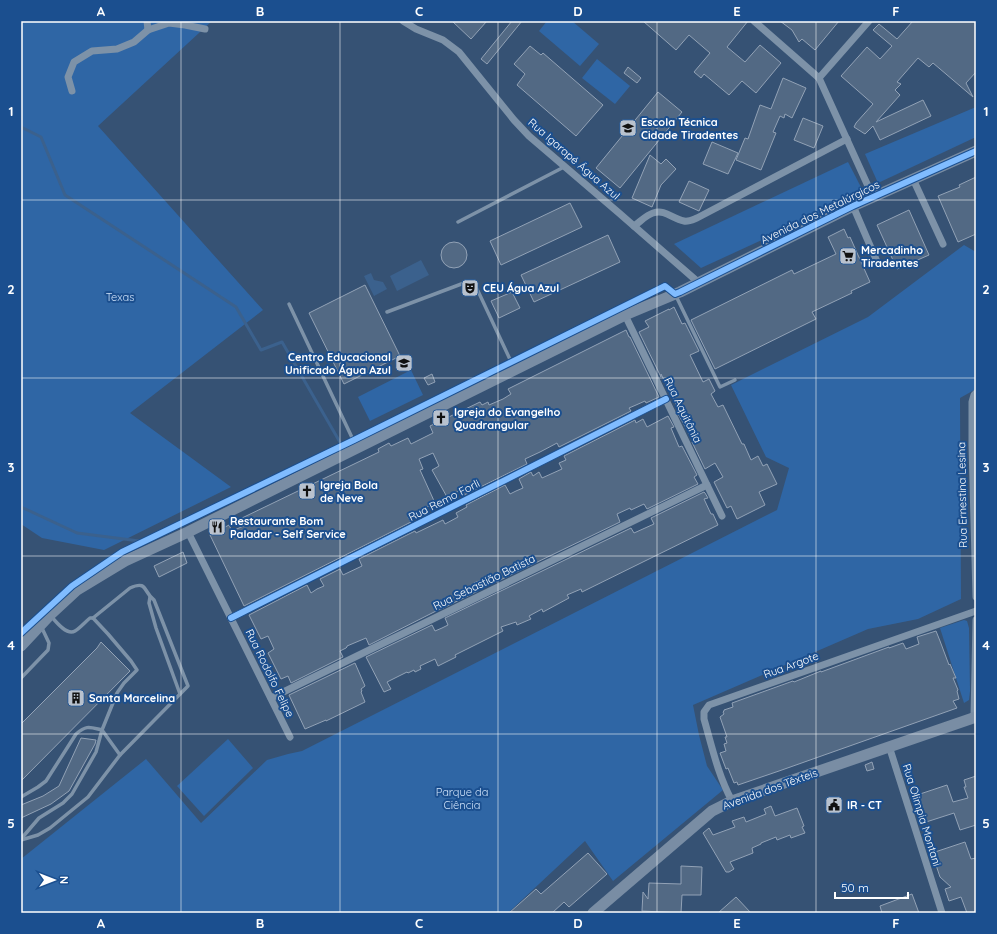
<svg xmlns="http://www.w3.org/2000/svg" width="997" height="934" font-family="Quicksand,sans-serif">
	<rect width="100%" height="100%" fill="#365274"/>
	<!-- green -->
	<g fill="#2f66a5">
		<polygon points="21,21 212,21 98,126 263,310 130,413 231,487 104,550 42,538 21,524"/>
		<polygon points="547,21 572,21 599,44 580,66 539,31"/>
		<polygon points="597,59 630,86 615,104 582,78"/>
		<polygon points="976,107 976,137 878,183 865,154"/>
		<polygon points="848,162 864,193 701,268 674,244"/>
		<polygon points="964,245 976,252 976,389 960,398 961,599 918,619 868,629 693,705 699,735 707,766 723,790 613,881 585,841 508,913 21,913 21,859 146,759 201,823 267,760 288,754 302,751 777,510 789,468 766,457 731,385 868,317"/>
		<polygon points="411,370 423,395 370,421 358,397"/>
		<polygon points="964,620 967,621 969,628 970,691 969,700 964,703 940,628"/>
		<polygon points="228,739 253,768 204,816 177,786"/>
	</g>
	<!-- water -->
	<g fill="#3b618d">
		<polygon points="421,260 429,275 397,291 390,276"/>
		<polygon points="371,273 374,280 383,282 387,289 374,296 364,276"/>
	</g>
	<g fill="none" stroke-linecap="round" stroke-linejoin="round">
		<!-- stream -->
		<g stroke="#3b618d" stroke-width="3">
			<polyline points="21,127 41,137 65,195 236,307 261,350 282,342 341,444"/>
			<polyline points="21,507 77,533 147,542"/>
		</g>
	</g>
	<!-- building -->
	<g fill="#526984" stroke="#92a2b6">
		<polygon points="452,21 487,21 471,39"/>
		<polygon points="512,21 522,21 487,64 481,59"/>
		<polygon points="643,21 748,21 727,47 745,62 760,45 781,63 756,93 742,81 729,95 704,74 701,78 694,72 710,53 689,35 676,50"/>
		<polygon points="780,21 839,21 815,50 802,39 799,42 792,30"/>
		<polygon points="913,21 976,21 976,72 966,83 973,97 933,63 929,67 918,58 897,82 901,84 895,90 900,95 876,122 923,100 931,116 880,140 873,126 865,134 854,127 856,123 873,104 841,76 867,47 880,59 892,46 873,30 879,24 897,39"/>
		<polygon points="530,46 541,55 543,53 603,105 576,136 517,85 525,74 514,64"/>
		<polygon points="628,67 641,78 637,83 624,73"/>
		<polygon points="783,78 806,88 792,118 785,114 784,118 780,116 773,132 776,133 761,170 736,160 745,138 748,139 760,105 771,109"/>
		<polygon points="658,92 682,112 620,188 596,168"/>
		<polygon points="803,118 823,126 814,148 794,140"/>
		<polygon points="712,142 738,153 728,174 703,164"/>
		<polygon points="650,155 661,164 666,159 676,169 661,185 652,207 632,198"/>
		<polygon points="976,177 976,234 958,242 938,196 960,187 959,185"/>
		<polygon points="689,181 709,190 699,211 679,202"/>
		<polygon points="570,203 582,227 501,265 490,241"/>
		<polygon points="909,210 929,255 897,269 877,225"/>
		<polygon points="844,229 848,238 850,237 870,282 851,291 852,293 812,312 816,319 715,369 691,320 792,270 794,274 836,254 828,237"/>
		<polygon points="608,235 620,262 534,302 521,275"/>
		<circle cx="454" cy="255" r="13"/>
		<polygon points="365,285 400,356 344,384 309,313"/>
		<polygon points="512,292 520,308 499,318 491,301"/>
		<polygon points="674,307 682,324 685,323 699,351 690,355 703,382 709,379 715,391 711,394 718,407 723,405 742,444 744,444 751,460 758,456 763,466 767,464 777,484 759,492 765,505 737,519 731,506 727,508 714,482 723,477 715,463 705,469 692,442 694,442 677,412 679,411 676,404 661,374 661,377 639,332 649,327 645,321 669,309 669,310"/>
		<polygon points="626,330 629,337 630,337 659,397 646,403 645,401 636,405 629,408 631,411 559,447 557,443 540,452 525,459 527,464 462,496 459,491 447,497 432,470 439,466 433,453 419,459 423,469 420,470 435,503 408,517 411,522 244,606 210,535 229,525 232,531 246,525 242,518 379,452 378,449 389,443 391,446 408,438 411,444 433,433 430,426 480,402 482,405 488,402 489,405 503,399 511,394 508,389"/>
		<polygon points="432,374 435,382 428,385 424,378"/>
		<polygon points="668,416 674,427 671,428 679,447 682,446 697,475 694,477 698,484 647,509 644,504 631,510 630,508 617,514 620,522 496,582 493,575 474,583 478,591 441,609 440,609 369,645 366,638 347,646 347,647 346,648 340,651 343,657 291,683 288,676 281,679 268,653 274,649 268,636 261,639 249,615 307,585 311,593 317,589 324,586 320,579 340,569 343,575 362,566 359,559 415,531 416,533 443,520 445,524 458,517 456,513 467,507 466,505 505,485 510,494 516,491 523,488 519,479 531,472 533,476 539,472 542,478 562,469 559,463 566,460 564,456 635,420 636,423 643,419 647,427"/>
		<polygon points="704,492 705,493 708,498 704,499 711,514 713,514 718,525 582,592 581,589 567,595 569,598 543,612 542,609 529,616 531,619 517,625 516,622 501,627 503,631 455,655 456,657 438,666 435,659 420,666 421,669 415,672 414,670 408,673 407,672 387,682 391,689 384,692 366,657 432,625 435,631 442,628 448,625 445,618 631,528 634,533 654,524 651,518"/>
		<polygon points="183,552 187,563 159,577 154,566"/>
		<polygon points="936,631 940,641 949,665 950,664 956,678 953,678 958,690 957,691 959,699 953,701 957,708 779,771 738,785 737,782 734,783 728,768 726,769 720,753 726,751 724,744 727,743 725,737 727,737 720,717 724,714 723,712 724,711 724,710 733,707 732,703 793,681 794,682 821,671 821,672 889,647 889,648 903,643 906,649 919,644 917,637"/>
		<polygon points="101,642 130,671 21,781 21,724 97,648"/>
		<polygon points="355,663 365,686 361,689 362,691 361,692 365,702 326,721 326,720 305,729 289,695"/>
		<polygon points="81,738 96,740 95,744 69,791 51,804 21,818 21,805 43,796 59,786"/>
		<polygon points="872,762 874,769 867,771 865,765"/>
		<polygon points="976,776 976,825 960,830 954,813 923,823 914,796 947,785 953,802 968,798 964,787 966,787 964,780"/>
		<polygon points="771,806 775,816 797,808 804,826 802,827 805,833 791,838 790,835 777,840 776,837 761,843 761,844 752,848 753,853 730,862 734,869 729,872 726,872 703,833 709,828 713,835 735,827 732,821 744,817 746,822 766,814 764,809"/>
		<polygon points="965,842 971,859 976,858 976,913 967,913 961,897 949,901 945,889 951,887 940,877 932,853"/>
		<polygon points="588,853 607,874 569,907 564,902 552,913 509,913 536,889 541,894"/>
		<polygon points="681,866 702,867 701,895 682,895 681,913 642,911 643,892 648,899 649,883 681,884"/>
		<polygon points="912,894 919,913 882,913 880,906"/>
		<polygon points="736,897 751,913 718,913"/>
	</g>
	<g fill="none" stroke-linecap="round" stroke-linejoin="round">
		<!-- lane -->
		<g stroke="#7d92a8" stroke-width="3.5">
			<polyline points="458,222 564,167"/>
			<polyline points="676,296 719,385 720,387 735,380"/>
			<polyline points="289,304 356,446"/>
			<path d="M 387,312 L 464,283 C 471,283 474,284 478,291 L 514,368"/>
			<polyline points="150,597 149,603 156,628 180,694"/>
			<polyline points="21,678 48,650 49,643 41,626"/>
			<path d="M 21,797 L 38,787 L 46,781 L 76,734 C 87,725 89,727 102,730 L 120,755"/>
			<polyline points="21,839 39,818 63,803 72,794 96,752 102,730 117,693 124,683 137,670 131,661 108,634 93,618"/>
			<path d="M 21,840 L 38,835 L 50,828 L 88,797 L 120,755 L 188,686 L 154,600 C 143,592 148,580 130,588 L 93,618 L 90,618 C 85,622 80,628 75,631 C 67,636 56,622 51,616"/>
		</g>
		<!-- street -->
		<g stroke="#7d92a8" stroke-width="7">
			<polyline points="147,21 148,30"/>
			<polyline points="403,21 416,29 443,40 459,52 514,120 529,136 619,213 698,282"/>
			<polyline points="754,21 819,78 873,197"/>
			<polyline points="819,78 869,21"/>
			<polyline points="72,91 68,77 74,62 92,51 117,49 134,42 148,30 169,23 185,25 205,29"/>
			<polyline points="913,179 943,244"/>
			<polyline points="853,206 878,264"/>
			<path d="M 634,226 C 640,222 646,215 653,213 C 666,209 672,219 684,221 C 688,222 692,220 697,218 L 847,139"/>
			<polyline points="625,315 722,516"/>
			<polyline points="976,393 974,395 972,402 972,445 976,597"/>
			<polyline points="188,532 290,737"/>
			<polyline points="231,618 666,399"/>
			<polyline points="271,698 707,485"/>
			<polyline points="974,717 976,620"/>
			<polyline points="889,746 942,913"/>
			<path d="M 732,801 C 718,775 712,747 704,719 L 704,712 L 709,705 L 976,611"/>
		</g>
		<!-- secondary -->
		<g stroke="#798da4" stroke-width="11">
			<polyline points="21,646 50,615 77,590 125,561 188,532 625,315 680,292 853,206 976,151"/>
			<polyline points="593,913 712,811 732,801 976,717"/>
		</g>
		<defs>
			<g id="cycleway">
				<polyline points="231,618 666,399"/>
				<polyline points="21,633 72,586 122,552 354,440 665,286 675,294 680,292 853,206 976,151"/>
			</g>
		</defs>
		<!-- cycleway casing -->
		<use href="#cycleway" stroke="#1b4f8f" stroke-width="8"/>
		<!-- cycleway -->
		<use href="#cycleway" stroke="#80bcff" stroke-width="6"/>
	</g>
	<!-- grid -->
	<path fill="none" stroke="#fff" stroke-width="1" stroke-opacity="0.55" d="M 181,21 L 181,913M 340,21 L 340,913M 498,21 L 498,913M 657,21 L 657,913M 816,21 L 816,913M 21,200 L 976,200M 21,378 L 976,378M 21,556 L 976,556M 21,734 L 976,734"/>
	<!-- icons -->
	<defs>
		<symbol id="university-square" viewBox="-11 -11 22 22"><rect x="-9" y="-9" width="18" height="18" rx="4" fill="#b9c2ce" stroke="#1b4f8f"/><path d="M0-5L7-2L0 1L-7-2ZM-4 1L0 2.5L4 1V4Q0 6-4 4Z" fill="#111"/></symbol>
		<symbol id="supermarket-square" viewBox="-11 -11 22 22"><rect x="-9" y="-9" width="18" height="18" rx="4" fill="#b9c2ce" stroke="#1b4f8f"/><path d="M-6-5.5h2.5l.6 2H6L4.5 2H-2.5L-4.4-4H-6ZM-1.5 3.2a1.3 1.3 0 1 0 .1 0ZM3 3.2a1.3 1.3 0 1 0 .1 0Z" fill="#111"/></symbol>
		<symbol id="theatre-square" viewBox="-11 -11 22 22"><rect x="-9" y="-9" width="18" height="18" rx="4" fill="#b9c2ce" stroke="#1b4f8f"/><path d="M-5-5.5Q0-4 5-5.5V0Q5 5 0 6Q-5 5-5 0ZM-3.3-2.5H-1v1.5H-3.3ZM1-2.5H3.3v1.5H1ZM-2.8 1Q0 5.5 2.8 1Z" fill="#111"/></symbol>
		<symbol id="school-square" viewBox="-11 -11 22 22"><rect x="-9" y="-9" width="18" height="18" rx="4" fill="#b9c2ce" stroke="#1b4f8f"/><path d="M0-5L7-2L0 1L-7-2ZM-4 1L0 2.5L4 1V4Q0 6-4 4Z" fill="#111"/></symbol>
		<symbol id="church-square" viewBox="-11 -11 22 22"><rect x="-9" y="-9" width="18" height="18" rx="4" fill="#b9c2ce" stroke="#1b4f8f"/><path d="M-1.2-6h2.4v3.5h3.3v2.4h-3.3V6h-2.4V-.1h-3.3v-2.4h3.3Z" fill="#111"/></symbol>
		<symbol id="restaurant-square" viewBox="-11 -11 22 22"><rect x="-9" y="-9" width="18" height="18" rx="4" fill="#b9c2ce" stroke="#1b4f8f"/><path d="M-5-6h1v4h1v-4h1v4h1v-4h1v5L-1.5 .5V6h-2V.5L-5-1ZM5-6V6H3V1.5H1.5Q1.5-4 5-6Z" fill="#111"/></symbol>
		<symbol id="building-square" viewBox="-11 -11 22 22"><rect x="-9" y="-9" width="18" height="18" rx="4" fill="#b9c2ce" stroke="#1b4f8f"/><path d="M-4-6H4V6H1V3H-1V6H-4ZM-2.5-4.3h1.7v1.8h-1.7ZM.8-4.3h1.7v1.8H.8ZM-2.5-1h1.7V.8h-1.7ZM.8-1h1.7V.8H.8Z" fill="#111"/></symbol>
		<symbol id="civic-square" viewBox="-11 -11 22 22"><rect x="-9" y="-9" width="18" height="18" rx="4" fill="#b9c2ce" stroke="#1b4f8f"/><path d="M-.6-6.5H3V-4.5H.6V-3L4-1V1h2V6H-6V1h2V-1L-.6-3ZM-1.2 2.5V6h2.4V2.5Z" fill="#111"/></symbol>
	</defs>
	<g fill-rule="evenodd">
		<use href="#university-square" x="618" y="118" width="20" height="20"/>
		<use href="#supermarket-square" x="838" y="246" width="20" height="20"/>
		<use href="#theatre-square" x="460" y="278" width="20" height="20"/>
		<use href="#school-square" x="394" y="353" width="20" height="20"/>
		<use href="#church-square" x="431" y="408" width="20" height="20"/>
		<use href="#church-square" x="297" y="481" width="20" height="20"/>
		<use href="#restaurant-square" x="207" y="517" width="20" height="20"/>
		<use href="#building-square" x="66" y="688" width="20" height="20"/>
		<use href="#civic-square" x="824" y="795" width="20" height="20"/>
	</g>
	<g text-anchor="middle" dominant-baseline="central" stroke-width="4" stroke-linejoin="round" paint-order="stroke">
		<!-- poi labels -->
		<g font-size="11" font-weight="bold" fill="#fff" stroke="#1b4f8f" text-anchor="start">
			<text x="641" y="122">Escola Técnica<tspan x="641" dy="13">Cidade Tiradentes</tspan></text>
			<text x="861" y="250">Mercadinho<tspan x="861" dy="13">Tiradentes</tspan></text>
			<text x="483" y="288">CEU Água Azul</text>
			<text x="391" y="357" text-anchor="end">Centro Educacional<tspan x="391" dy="13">Unificado Água Azul</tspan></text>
			<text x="454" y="412">Igreja do Evangelho<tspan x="454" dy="13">Quadrangular</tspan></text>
			<text x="320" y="485">Igreja Bola<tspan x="320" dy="13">de Neve</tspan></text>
			<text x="230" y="521">Restaurante Bom<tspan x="230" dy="13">Paladar - Self Service</tspan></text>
			<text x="89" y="698">Santa Marcelina</text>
			<text x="847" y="805">IR - CT</text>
		</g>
		<!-- street labels -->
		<g font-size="11" fill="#fff" stroke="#1b4f8f">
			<text transform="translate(574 159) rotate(41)">Rua Igarapé Água Azul</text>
			<text transform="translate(820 212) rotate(-26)">Avenida dos Metalúrgicos</text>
			<text transform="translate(683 410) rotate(64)">Rua Aquitânia</text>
			<text transform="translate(962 495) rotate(-91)">Rua Ernestina Lesina</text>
			<text transform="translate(444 500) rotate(-27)">Rua Remo Forli</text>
			<text transform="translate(484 582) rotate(-26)">Rua Sebastião Batista</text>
			<text transform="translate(791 665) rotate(-20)">Rua Argote</text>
			<text transform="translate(270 673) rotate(64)">Rua Rodolfo Felipe</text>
			<text transform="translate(770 789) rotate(-20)">Avenida dos Têxteis</text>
			<text transform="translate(922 815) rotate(73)">Rua Olimpia Montani</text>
		</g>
		<!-- park labels -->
		<g font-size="11" fill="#cfe3fa" stroke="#1b4f8f">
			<text x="120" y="297">Texas</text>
			<text x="462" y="792">Parque da<tspan x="462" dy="13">Ciência</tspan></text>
		</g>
	</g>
	<!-- border -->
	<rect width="997" height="934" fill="none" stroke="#1b4f8f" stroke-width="44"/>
	<!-- north arrow -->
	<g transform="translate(54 880) rotate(90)" stroke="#1b4f8f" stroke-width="3" paint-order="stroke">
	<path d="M0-3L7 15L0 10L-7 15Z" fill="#ffffff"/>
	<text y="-6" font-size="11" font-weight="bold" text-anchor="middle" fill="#ffffff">N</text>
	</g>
	<!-- scale -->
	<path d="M835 892v6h73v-6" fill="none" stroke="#ffffff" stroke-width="2"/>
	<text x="841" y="892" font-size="12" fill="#ffffff" stroke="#1b4f8f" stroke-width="3" paint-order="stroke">50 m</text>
	<rect x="22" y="22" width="953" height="890" fill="none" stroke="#fff" stroke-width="1.5"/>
	<g font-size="13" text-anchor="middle" font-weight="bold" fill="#fff">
		<text x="101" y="16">A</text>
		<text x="260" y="16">B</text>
		<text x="419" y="16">C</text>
		<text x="578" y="16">D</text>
		<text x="737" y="16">E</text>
		<text x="896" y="16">F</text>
		<text x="11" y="116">1</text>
		<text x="986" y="116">1</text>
		<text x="11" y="294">2</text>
		<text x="986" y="294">2</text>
		<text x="11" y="472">3</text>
		<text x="986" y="472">3</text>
		<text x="11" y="650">4</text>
		<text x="986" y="650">4</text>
		<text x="11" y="828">5</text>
		<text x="986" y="828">5</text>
		<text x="101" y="928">A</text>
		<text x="260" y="928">B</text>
		<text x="419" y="928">C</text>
		<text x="578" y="928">D</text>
		<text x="737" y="928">E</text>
		<text x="896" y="928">F</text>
	</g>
</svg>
